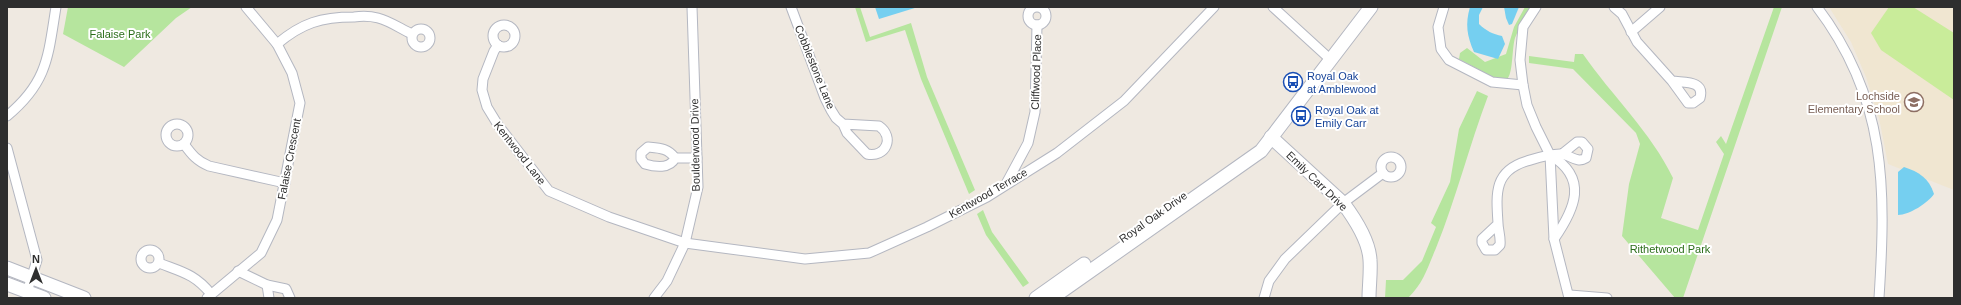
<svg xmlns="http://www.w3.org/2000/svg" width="1961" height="305" font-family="Arial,sans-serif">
	<rect width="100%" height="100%" fill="#efe9e1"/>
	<!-- education -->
	<polygon fill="#f0e6d1" points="1829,7 1954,7 1954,190 1888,164 1879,118 1866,77 1851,42"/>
	<!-- green -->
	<g fill="#b6e59e">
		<polygon points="68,7 192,7 176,18 124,67 63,34"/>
		<polygon points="855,7 860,7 870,37 911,23 927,77 975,190 969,194 921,79 905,30 866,42"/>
		<path d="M 1525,7 L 1531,7 C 1526,17 1519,27 1515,38 C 1512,48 1513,71 1508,78 L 1497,78 L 1491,76 L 1459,59 L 1460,53 L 1467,48 L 1485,62 L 1506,54 L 1514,27 Z"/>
		<path d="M 1774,7 L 1782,7 L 1683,298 L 1675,298 L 1622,236 L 1629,184 L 1640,144 L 1636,133 L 1573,69 L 1529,63 L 1529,56 L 1574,62 L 1575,54 L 1583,54 C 1612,96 1651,132 1673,178 L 1661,218 L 1698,230 L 1724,154 L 1716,142 L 1721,136 L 1726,144 Z"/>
		<path d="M 1477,91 L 1488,96 C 1469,146 1456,199 1436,248 C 1427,269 1424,282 1408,298 L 1385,298 L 1386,280 L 1403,280 L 1422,261 L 1436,227 L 1431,223 L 1450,182 L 1459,129 Z"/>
		<polygon points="983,210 992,232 1029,283 1023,287 986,235 977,214"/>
	</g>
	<!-- pitch -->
	<polygon fill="#c9ec9a" points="1889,7 1913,7 1954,33 1954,100 1881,50 1871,33"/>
	<!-- water -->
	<g fill="#75cff0">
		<polygon points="875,7 918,7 879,19"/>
		<path d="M 1470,7 L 1483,7 L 1479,15 L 1479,24 C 1486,31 1493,34 1502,36 L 1505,44 L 1498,59 L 1474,52 C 1467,36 1465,24 1470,7 Z"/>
		<polygon points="1504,7 1519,7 1512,24 1509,25 1506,18"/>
		<path d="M 1904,167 C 1919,172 1929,178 1934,194 C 1928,203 1909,215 1898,215 L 1898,172 Z"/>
	</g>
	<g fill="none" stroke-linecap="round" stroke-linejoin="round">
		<defs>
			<g id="street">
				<path d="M 791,7 L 825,98 L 831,110 L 836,118 L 843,124 L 847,133 L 867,154 C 886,158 895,137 879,126 L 843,124"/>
				<polyline points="1273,7 1331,60"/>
				<polyline points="1444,7 1438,27 1441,49 1449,60 1492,82 1523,85"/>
				<polyline points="1536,7 1523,27 1520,60 1523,85 1527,105 1536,127 1550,155 1554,239 1569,298"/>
				<path d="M 1614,7 L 1622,14 L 1637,42 L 1672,81 L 1688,103 L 1693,103 L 1700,98 C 1705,80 1684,83 1672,81"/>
				<path d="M 1817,7 C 1887,99 1886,188 1879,298"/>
				<circle cx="1037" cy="16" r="9"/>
				<circle cx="504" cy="36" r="11"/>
				<circle cx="421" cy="38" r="9"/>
				<polyline points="1631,32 1660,7"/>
				<path d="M 277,44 C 302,23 321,17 354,17 C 362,16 370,16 378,18 C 390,21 401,29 412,34"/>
				<polyline points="498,45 494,51 483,79 482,90 487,107 498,125 549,191 609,217 685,243 805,259 869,253 927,227 987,197 1057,153 1124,101 1214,7"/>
				<path d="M 7,116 C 48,82 48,56 56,7"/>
				<circle cx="177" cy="135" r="11"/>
				<path d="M 184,144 C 192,155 197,161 209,166 L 285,183"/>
				<path d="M 648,147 C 659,148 668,148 675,158 C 670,169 655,167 645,164 L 641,159 L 641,153 Z"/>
				<polyline points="7,148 37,260 27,292"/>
				<path d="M 1550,155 C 1589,178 1575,209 1554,239"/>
				<circle cx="1391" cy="167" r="10"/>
				<polyline points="675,158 697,158"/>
				<polyline points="1007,182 1028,143 1035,112 1037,25"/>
				<path d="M 1498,224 L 1482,239 L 1482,243 L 1486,250 L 1495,250 L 1500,245 C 1501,237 1498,230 1498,223 C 1496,193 1494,171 1527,161 C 1537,158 1549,154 1560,154 C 1570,154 1576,164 1586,158 L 1588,149 L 1582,142 L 1577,142 L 1562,154"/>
				<circle cx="150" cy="259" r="9"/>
				<path d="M 159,263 C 182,272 195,274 211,294"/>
				<polyline points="238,271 267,285 286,289 290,298"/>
				<polyline points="267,285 269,298"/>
				<polyline points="1570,295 1607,298"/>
				<polyline points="207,298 261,253 277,220 300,103 292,73 277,44 246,7"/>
				<polyline points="654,298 667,281 685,243 698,187 692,7"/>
				<polyline points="1264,298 1269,281 1285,259 1343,203 1383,173"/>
			</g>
			<g id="secondary">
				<path d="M 1271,137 L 1343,203 C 1355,219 1369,240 1370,260 C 1371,272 1369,286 1369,298"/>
				<polyline points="7,268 84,298"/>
				<polyline points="7,284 44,298"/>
				<polyline points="1036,298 1084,264"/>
				<polyline points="1052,298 1261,151 1371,7"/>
			</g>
		</defs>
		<!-- street casing -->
		<use href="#street" stroke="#b4b7c1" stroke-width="11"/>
		<!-- secondary casing -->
		<use href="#secondary" stroke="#b4b7c1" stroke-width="15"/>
		<!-- street -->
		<use href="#street" stroke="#fff" stroke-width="9"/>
		<!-- secondary -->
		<use href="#secondary" stroke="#fff" stroke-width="13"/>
	</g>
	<!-- icons -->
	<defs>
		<symbol id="bus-ring" viewBox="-11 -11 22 22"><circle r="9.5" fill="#fff" stroke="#1a4fb4" stroke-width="1.5"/><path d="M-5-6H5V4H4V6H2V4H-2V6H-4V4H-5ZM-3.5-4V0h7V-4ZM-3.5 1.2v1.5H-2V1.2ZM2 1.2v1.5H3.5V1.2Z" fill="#1a4fb4"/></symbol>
		<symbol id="school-ring" viewBox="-11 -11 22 22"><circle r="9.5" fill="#fff" stroke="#8d6e63" stroke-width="1.5"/><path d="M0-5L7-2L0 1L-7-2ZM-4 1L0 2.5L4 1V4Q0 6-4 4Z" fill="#8d6e63"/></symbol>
	</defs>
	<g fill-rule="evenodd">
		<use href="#bus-ring" x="1282" y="71" width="22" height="22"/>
		<use href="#school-ring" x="1903" y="91" width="22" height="22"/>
		<use href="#bus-ring" x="1290" y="105" width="22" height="22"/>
	</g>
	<g text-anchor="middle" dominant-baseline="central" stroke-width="4" stroke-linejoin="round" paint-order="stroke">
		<!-- park labels -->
		<g font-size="11" fill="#2c6e1b" stroke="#fff">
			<text x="120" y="34">Falaise Park</text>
			<text x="1670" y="249">Rithetwood Park</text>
		</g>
		<!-- street labels -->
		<g font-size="11" fill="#2e2e2e" stroke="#fff">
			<text transform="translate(815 67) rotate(68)">Cobblestone Lane</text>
			<text transform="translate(1036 72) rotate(-88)">Cliffwood Place</text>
			<text transform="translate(695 145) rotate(-91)">Boulderwood Drive</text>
			<text transform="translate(520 153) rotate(52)">Kentwood Lane</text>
			<text transform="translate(289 159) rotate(-79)">Falaise Crescent</text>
			<text transform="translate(1317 181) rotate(44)">Emily Carr Drive</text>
			<text transform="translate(988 193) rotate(-30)">Kentwood Terrace</text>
			<text transform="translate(1153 217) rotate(-35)">Royal Oak Drive</text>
		</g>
		<!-- transit labels -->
		<g font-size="11" fill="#164399" stroke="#fff" text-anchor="start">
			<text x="1307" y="76">Royal Oak<tspan x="1307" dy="13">at Amblewood</tspan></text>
			<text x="1315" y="110">Royal Oak at<tspan x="1315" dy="13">Emily Carr</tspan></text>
		</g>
		<!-- education labels -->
		<g font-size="11" fill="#785e54" stroke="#fff" text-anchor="end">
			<text x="1900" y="96">Lochside<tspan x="1900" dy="13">Elementary School</tspan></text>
		</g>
	</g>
	<!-- border -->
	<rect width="1961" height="305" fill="none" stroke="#2e2e2e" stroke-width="16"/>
	<!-- north arrow -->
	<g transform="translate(36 269)" stroke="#ffffff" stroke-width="3" paint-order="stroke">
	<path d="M0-3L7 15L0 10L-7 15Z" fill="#2e2e2e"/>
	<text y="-6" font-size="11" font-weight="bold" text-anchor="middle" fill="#2e2e2e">N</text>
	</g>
</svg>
